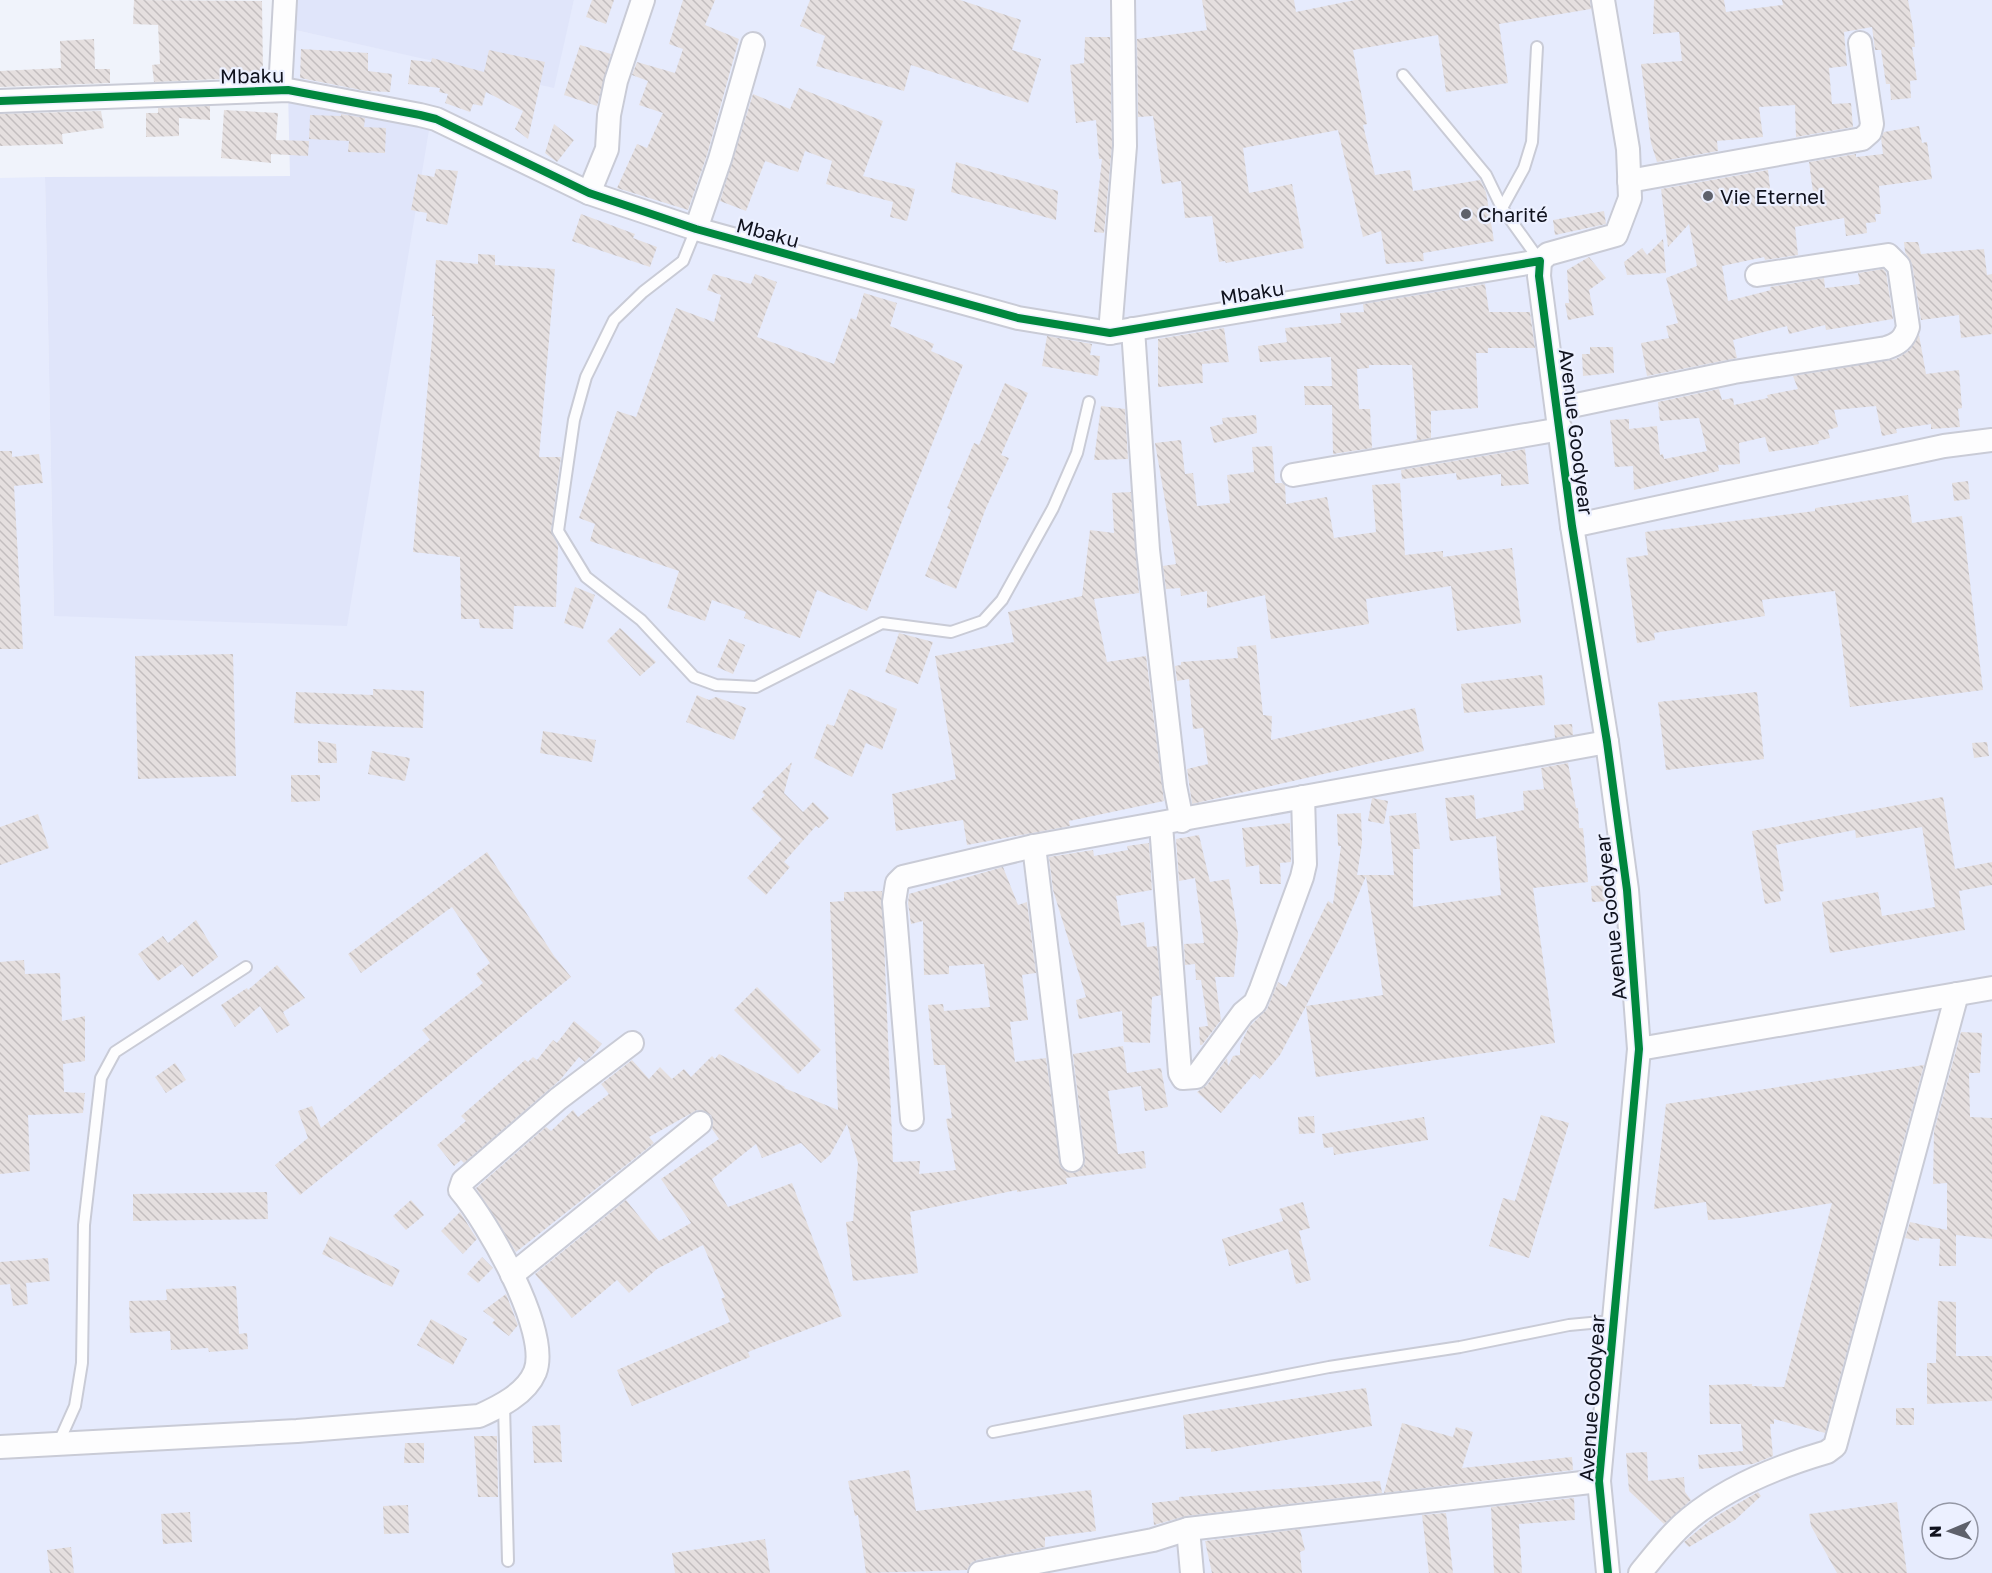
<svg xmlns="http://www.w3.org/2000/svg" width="1992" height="1573" font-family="'Golos Text',sans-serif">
	<defs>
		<pattern id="building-back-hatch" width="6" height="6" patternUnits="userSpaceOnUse" patternTransform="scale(1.5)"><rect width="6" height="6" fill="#e5dfdf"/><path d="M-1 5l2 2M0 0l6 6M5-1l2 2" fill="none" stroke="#c3bebf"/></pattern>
	</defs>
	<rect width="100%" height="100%" fill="#f0f3fb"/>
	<!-- built -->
	<path fill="#e6ebfd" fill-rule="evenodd" d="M 574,0 L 1992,0 L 1992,1573 L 0,1573 L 0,178 L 45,177 L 54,616 L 428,127 L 280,90 L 295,30 L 553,87 ZM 1932,1513 L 1968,1513 L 1968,1549 L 1932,1549 Z"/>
	<!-- grass -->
	<g fill="#e0e5fa">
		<polygon points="296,0 574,0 554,88 295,30"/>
		<polygon points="288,90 430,124 347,626 54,616 45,177 290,176"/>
	</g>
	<!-- building -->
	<g fill="url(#building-back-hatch)" fill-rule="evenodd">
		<polygon points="134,0 262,1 263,77 154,82 152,65 160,64 158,25 133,24"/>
		<polygon points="592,0 614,0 606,24 586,17"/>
		<polygon points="683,0 715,0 705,25 739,39 707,155 688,210 617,188 637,144 647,148 663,113 639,105 648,81 632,75 637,62 675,73 683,49 669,44"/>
		<polygon points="810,0 960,0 1021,20 1012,50 1041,59 1028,103 911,65 904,91 816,66 825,36 800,26"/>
		<polygon points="1202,0 1294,0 1296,12 1355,0 1590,0 1591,9 1499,24 1508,83 1446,92 1438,35 1353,50 1367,124 1363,125 1375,175 1410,170 1413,191 1480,180 1486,192 1494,241 1423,253 1424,261 1386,264 1381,231 1363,237 1338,130 1243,148 1249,193 1292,184 1304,248 1226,263 1225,261 1219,262 1212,216 1185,218 1181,181 1162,184 1153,116 1138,117 1137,39 1207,30"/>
		<polygon points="1654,0 1724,0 1726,12 1783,5 1782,0 1908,0 1913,28 1915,47 1912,47 1917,80 1910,81 1911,98 1891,100 1890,84 1886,84 1881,50 1875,50 1872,27 1844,32 1847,66 1829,68 1832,104 1851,103 1853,127 1796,137 1795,105 1759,107 1763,137 1717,141 1718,151 1657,162 1651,143 1641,64 1682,61 1679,32 1653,34"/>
		<polygon points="1085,37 1110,37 1112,146 1104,233 1094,232 1102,159 1099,159 1096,120 1076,123 1070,65 1084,63"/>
		<polygon points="94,39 95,69 110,69 110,83 0,87 0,71 61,68 60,41"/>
		<polygon points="580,45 611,54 597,106 564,95"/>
		<polygon points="301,49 368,53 368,71 392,74 390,92 366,91 300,78"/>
		<polygon points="489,50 545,62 528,139 515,129 523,111 486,92 482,106 473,104 470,112 445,103 448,94 439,92 440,88 408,84 411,60 431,62 432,58 484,72"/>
		<polygon points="799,88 883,121 863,176 915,189 907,221 890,217 893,202 826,184 832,161 805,151 798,172 765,161 746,211 720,201 753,94 790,109"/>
		<polygon points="210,106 210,120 179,118 179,136 146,137 146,113 158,113 158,108"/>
		<polygon points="224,110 278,113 276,140 309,141 308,156 271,154 271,163 221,158"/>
		<polygon points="101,111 104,128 62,134 63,144 0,146 0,114"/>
		<polygon points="341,114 365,118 364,127 386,128 385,153 348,152 349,141 309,139 310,115 341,116"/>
		<polygon points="554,124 574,140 557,162 545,153"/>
		<polygon points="1919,126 1922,143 1927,142 1932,179 1879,186 1881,214 1875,214 1876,222 1866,223 1867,233 1846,236 1844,218 1795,227 1798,255 1765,260 1764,257 1722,266 1728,301 1771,290 1770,287 1824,278 1825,288 1860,284 1858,273 1883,269 1886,272 1893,319 1826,330 1825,325 1789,334 1787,326 1733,340 1737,358 1647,376 1641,343 1669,338 1666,326 1678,323 1666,278 1697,266 1689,224 1668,247 1661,189 1768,170 1772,206 1814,200 1809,162 1856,154 1856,157 1883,154 1881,138 1884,132"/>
		<polygon points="956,162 1058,191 1056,220 951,192"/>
		<polygon points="436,169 458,171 447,225 426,221 427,213 411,210 418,174 434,177"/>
		<polygon points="1604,211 1606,224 1555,235 1553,220"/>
		<polygon points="581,214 635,234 633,238 657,247 650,267 572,241"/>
		<polygon points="1663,239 1666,273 1627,275 1624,262 1642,248 1647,255"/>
		<polygon points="1904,242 1918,242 1921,254 1984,249 1987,275 1992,274 1992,334 1961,338 1959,315 1921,320 1912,264 1905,252"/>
		<polygon points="478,254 495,255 495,265 555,269 539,457 561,457 551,530 558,546 556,607 514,606 513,629 480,628 479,619 461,619 460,557 413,552 434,316 432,316 436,260 478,264"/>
		<polygon points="1589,257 1606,278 1589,290 1594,315 1568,320 1565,303 1569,303 1567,270"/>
		<polygon points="713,274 751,284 755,274 777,282 757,337 834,364 851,318 856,320 864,293 897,303 890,326 934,344 931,351 963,365 867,611 817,590 800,638 744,618 746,612 712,600 705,621 667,608 679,571 590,541 595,524 579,518 617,411 636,417 676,308 714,322 721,295 707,290"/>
		<polygon points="1485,284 1489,312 1530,312 1535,348 1488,348 1488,353 1476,353 1478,408 1431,411 1431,438 1413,441 1417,439 1412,365 1369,365 1369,368 1357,369 1359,409 1370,409 1372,448 1333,454 1332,405 1305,405 1304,386 1332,386 1331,357 1260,362 1258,346 1287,342 1285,328 1341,323 1340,313 1364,312 1363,304"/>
		<polygon points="1224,328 1229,362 1202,364 1203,383 1158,387 1158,339"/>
		<polygon points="1919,335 1926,374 1959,370 1962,408 1958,409 1960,427 1931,429 1931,424 1896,429 1897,433 1882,436 1876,406 1834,410 1838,427 1828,430 1830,438 1818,441 1819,444 1769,452 1765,437 1739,443 1740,464 1718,465 1719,471 1634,490 1633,466 1615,467 1610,420 1629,419 1629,429 1657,426 1660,455 1663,454 1664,459 1707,451 1699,418 1660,421 1658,402 1719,389 1722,400 1733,398 1734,405 1768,398 1767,395 1798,389 1793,376 1896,359 1910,350"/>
		<polygon points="1047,336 1092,344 1090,355 1100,356 1098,376 1042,366"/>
		<polygon points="1590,347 1613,347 1614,373 1583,376 1582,354 1590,354"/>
		<polygon points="1005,383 1028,393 1001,455 1009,458 986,508 956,589 925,576 951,510 947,508 974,443 979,445"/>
		<polygon points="1101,406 1125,409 1128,459 1094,460"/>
		<polygon points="1256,415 1257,433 1214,443 1210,427 1223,424 1222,418"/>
		<polygon points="1181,440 1185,474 1193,473 1197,506 1230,503 1227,475 1254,472 1252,447 1272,446 1275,483 1282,483 1285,485 1286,504 1327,497 1334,538 1376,532 1372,485 1400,483 1405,555 1443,551 1443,557 1512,548 1521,623 1457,631 1451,586 1366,599 1369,624 1271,639 1265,595 1207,608 1207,591 1181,596 1180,588 1166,589 1163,566 1176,564 1155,443"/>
		<polygon points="1525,449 1529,484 1501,486 1501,474 1457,480 1456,473 1402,479 1401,470"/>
		<polygon points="0,451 12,451 12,457 39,454 43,483 14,486 23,649 0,649"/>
		<polygon points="1968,481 1970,499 1954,501 1952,483"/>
		<polygon points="1131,492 1139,593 1094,599 1107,662 1146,656 1164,801 1069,821 1070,826 967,845 963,820 896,831 892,794 956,779 935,656 1014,642 1008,612 1082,596 1090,530 1114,533 1112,493"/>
		<polygon points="1908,495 1912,523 1962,516 1983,690 1850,707 1835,591 1762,600 1765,616 1654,633 1655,640 1637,643 1626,558 1648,555 1645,532 1815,511 1815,508"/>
		<polygon points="575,587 595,595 583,629 564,623"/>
		<polygon points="620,628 656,662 640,676 607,641"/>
		<polygon points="899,633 933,642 918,684 885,672"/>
		<polygon points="729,639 745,645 733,674 717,667"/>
		<polygon points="1256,645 1263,715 1272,716 1271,740 1415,708 1424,751 1192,804 1187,769 1208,764 1203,728 1193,729 1189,679 1177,681 1175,666 1181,665 1181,662 1238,658 1237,647"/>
		<polygon points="233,654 236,776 138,779 135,656"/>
		<polygon points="1542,675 1545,705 1464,713 1461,684"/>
		<polygon points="373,689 424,691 423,728 294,723 296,692 373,695"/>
		<polygon points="849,689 897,709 882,750 866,743 852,777 814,758 827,724 834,726"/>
		<polygon points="1757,692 1764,759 1666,770 1658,702"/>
		<polygon points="697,695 709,700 716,697 746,708 734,740 686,722"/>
		<polygon points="1572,724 1573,735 1555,738 1554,725"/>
		<polygon points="543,731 596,740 592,762 540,753"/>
		<polygon points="318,741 336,744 337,763 318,763"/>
		<polygon points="1987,742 1989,756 1974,758 1972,743"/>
		<polygon points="372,751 410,758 405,781 368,774"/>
		<polygon points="792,762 784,793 803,812 813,802 829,818 819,828 816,826 784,862 790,867 766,895 747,878 782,839 751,809 765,795 762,792"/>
		<path d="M 1568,763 L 1576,808 L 1578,808 L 1579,828 L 1583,828 L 1588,882 L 1533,888 L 1555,1043 L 1316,1077 L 1306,1006 L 1280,1055 L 1260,1079 L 1254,1074 L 1221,1113 L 1197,1092 L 1207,1085 L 1227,1058 L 1228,1066 L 1233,1056 L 1240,1055 L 1240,1045 L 1249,1027 L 1267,1009 L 1278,982 L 1286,987 L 1328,901 L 1333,904 L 1341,846 L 1338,846 L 1337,814 L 1361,813 L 1362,843 L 1357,875 L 1394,875 L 1389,816 L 1416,813 L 1420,849 L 1413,849 L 1413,907 L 1501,895 L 1496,836 L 1450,841 L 1445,798 L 1474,795 L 1476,819 L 1524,810 L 1523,791 L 1544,789 L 1541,768 ZM 1366,876 L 1383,995 L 1306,1006 L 1340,938 Z"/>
		<polygon points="291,775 320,775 320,801 291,802"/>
		<polygon points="1943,797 1955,869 1992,862 1992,885 1959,891 1965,930 1830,953 1822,902 1878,892 1882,916 1935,907 1922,827 1856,838 1855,830 1776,845 1784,891 1779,892 1781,901 1765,904 1752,831"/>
		<polygon points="1372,798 1388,801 1384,824 1368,821"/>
		<polygon points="38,814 49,848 0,865 0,827"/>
		<polygon points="1290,823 1291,862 1280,863 1281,884 1260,884 1259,865 1246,867 1242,828"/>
		<polygon points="1199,835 1210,882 1229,879 1238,934 1234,977 1215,977 1221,1020 1202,1045 1200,1045 1199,1027 1208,1026 1201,980 1196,980 1195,964 1185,965 1184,944 1204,943 1195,878 1179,881 1176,839"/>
		<polygon points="1149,843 1152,890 1116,896 1121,926 1144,922 1147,947 1157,946 1161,995 1152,997 1150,1043 1124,1042 1122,1011 1079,1019 1076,1000 1086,997 1053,890 1049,857 1093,850 1094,856 1128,850 1127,846"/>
		<polygon points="487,852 554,956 571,977 300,1195 275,1165 308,1138 298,1111 312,1106 321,1128 430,1040 422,1030 483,983 476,974 490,963 452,907 361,973 348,954"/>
		<polygon points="1003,867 1018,905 1027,902 1036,973 1022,975 1028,1020 1010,1022 1015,1062 1046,1058 1061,1168 1074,1173 1084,1166 1085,1159 1073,1054 1123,1046 1127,1073 1161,1068 1168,1107 1145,1111 1141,1086 1108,1091 1118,1154 1144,1151 1146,1168 1066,1178 1067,1184 1017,1192 1017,1190 910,1212 918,1273 853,1281 846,1222 853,1221 858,1163 847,1124 830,1155 821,1163 801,1143 762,1158 756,1144 712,1179 728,1207 792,1183 842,1316 748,1352 750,1357 632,1406 617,1370 730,1322 721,1299 725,1297 703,1245 657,1269 629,1293 617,1280 572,1318 535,1274 626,1200 659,1241 691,1223 661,1179 719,1139 712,1129 713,1121 711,1115 697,1110 649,1137 654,1143 516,1252 476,1188 546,1127 551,1131 573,1110 578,1117 609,1094 601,1084 632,1060 649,1079 660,1067 672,1079 684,1069 691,1077 712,1056 715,1059 719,1054 785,1087 784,1088 838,1110 830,902 844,901 844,892 882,891 893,1162 920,1161 919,1174 956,1170 946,1119 952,1118 945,1065 934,1065 928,1005 943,1004 944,1011 990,1007 984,964 949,966 949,974 924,975 923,921 911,924 908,903 909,894"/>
		<polygon points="1609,885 1610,901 1592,902 1591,886"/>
		<polygon points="196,920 218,957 192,977 182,964 158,981 138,954 163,936 168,943"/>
		<polygon points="24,960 25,974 60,973 62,1021 85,1016 85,1061 63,1064 64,1092 85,1093 83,1113 28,1115 30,1171 0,1174 0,962"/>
		<polygon points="277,965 305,998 283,1012 290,1025 277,1033 260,1006 235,1027 221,1005 247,988 248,990"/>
		<polygon points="757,987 821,1050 798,1074 734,1010"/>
		<polygon points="574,1021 602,1044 591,1057 585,1062 579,1057 560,1080 464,1163 461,1160 454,1166 437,1145 466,1121 461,1116 525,1060 528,1062 533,1057 537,1060 553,1040 557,1043"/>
		<polygon points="1961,1032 1982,1033 1980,1073 1969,1073 1970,1117 1992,1118 1992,1239 1956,1235 1956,1266 1939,1266 1940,1239 1919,1238 1919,1241 1905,1238 1910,1222 1947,1230 1947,1183 1933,1184 1934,1131"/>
		<polygon points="175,1063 186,1080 166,1093 155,1077"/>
		<polygon points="1924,1065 1825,1433 1774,1419 1774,1424 1770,1424 1773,1456 1753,1464 1699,1469 1698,1455 1743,1451 1741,1424 1710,1424 1709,1385 1752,1384 1752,1386 1784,1387 1832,1203 1740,1218 1708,1220 1706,1202 1654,1209 1666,1104"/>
		<polygon points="1541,1115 1569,1123 1529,1258 1489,1246 1503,1198 1515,1201"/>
		<polygon points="1314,1116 1315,1133 1299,1134 1298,1117"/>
		<polygon points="1424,1117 1428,1140 1334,1155 1333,1147 1324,1148 1322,1134"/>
		<polygon points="267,1192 268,1219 133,1221 133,1194"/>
		<polygon points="411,1200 424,1215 406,1230 393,1216"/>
		<polygon points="1303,1202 1310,1228 1299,1231 1311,1280 1296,1284 1288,1249 1229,1266 1222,1239 1283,1221 1279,1209"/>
		<polygon points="460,1212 477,1239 463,1254 441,1231"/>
		<polygon points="330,1236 400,1270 392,1287 322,1254"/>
		<polygon points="482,1257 493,1268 478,1283 467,1274"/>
		<polygon points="48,1258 50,1281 26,1283 28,1304 13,1306 10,1284 0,1285 0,1262"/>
		<polygon points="236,1286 239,1334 247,1333 248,1349 209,1352 208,1348 171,1350 170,1331 130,1333 129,1301 167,1300 166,1289"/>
		<polygon points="506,1294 518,1325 509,1336 492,1323 495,1320 483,1311"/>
		<polygon points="1938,1301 1956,1302 1956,1356 1992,1356 1992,1401 1927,1404 1927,1363 1936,1363"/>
		<polygon points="431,1319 467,1339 453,1365 417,1345"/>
		<polygon points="1366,1388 1372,1426 1211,1452 1211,1448 1186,1449 1183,1415"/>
		<rect x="1896" y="1408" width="18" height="17"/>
		<polygon points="1402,1423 1453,1437 1456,1427 1473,1432 1462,1468 1572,1457 1573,1470 1384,1493"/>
		<polygon points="560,1425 562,1462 534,1463 532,1426"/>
		<polygon points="474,1436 497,1436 498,1497 478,1497"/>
		<polygon points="405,1443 424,1443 424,1463 404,1463"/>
		<polygon points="1647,1452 1648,1481 1684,1477 1685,1492 1691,1500 1664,1524 1629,1491 1626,1453"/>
		<polygon points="909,1470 916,1511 1091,1490 1096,1531 1045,1537 1045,1547 977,1560 971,1563 967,1570 866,1573 858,1515 855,1516 848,1481"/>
		<polygon points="1380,1481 1382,1493 1186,1516 1154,1525 1152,1503 1179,1500 1179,1497"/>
		<polygon points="1758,1492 1761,1496 1735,1520 1689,1547 1684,1542 1713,1518"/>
		<polygon points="1574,1498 1575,1520 1519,1524 1522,1573 1494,1573 1491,1507"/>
		<polygon points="1897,1502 1907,1573 1837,1573 1811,1526 1809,1514"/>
		<polygon points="408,1505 409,1533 384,1534 383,1506"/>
		<polygon points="190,1512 192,1542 163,1544 161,1514"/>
		<polygon points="1446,1513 1453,1573 1429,1573 1422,1515"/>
		<polygon points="1300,1529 1305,1550 1300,1552 1302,1573 1212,1573 1205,1541"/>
		<polygon points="765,1539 770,1573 675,1573 672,1553"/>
		<polygon points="71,1547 74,1573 50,1573 47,1550"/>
	</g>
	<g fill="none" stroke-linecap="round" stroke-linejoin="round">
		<defs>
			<g id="lane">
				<polyline points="1403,75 1486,175 1502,208 1540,261"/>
				<polyline points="1502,208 1524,168 1532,142 1537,47"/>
				<polyline points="696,229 683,261 643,292 614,320 586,377 574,420 558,531 586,577 641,620 694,677 716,685 756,687 882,623 951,632 983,621 1002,600 1053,508 1077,453 1089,402"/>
				<polyline points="504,1405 508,1561"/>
				<polyline points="993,1432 1329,1367 1460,1347 1569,1325 1612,1321"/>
				<polyline points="58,1444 75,1406 82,1363 84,1225 101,1078 115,1052 246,967"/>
			</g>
			<g id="street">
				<polyline points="280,90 285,0"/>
				<polyline points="0,101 288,90 420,115 436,119 589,193 696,229 1018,318 1110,333 1540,261"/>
				<polyline points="1629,181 1862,139 1870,132 1872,124 1860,43"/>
				<polyline points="589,193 607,149 609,115 616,81 643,0"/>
				<polyline points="696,229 720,159 753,44"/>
				<polyline points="1540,261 1539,276 1572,526 1607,742 1627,890 1639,1049 1599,1481 1608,1573"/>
				<polyline points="1540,261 1548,254 1616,235 1630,198 1628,149 1603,0"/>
				<polyline points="1133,329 1148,550 1175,786 1182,821"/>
				<polyline points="1110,333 1125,146 1123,0"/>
				<path d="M 1557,409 L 1734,372 L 1886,348 C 1898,344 1904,340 1908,327 L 1899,266 L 1888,255 L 1757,275"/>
				<polyline points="1293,475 1561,429"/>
				<polyline points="1572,526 1944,446 1992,440"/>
				<polyline points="1161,825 1180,1073 1183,1078 1196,1077 1243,1013 1255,1003 1261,989 1302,877 1305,864 1303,797"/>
				<polyline points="1034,846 1072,1160"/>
				<polyline points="1639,1049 1992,988"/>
				<polyline points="912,1119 894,902 897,883 903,877 1034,846 1607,742"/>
				<polyline points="512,1275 700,1123"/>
				<path d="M 0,1447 L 297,1431 L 479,1416 C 499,1407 526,1394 535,1372 C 551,1332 487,1221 460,1190 L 463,1181 L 558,1099 L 632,1043"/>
				<polyline points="1188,1529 1192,1573"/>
				<polyline points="980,1573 1153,1540 1188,1529 1599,1481"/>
				<path d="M 1640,1573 C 1656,1554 1671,1533 1690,1518 C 1729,1486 1779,1466 1827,1452 L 1835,1446 L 1957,994"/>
			</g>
		</defs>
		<!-- lane casing -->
		<use href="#lane" stroke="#c9cbd6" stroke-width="14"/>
		<!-- street casing -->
		<use href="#street" stroke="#c9cbd6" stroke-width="26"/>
		<!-- lane -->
		<use href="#lane" stroke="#fdfdfe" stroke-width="10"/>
		<!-- street -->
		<use href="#street" stroke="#fdfdfe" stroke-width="22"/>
		<defs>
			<polyline id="cycleway" points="0,101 288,90 420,115 436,119 589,193 696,229 1018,318 1110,333 1540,261 1539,276 1572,526 1607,742 1627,890 1639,1049 1599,1481 1608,1573"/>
		</defs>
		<!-- cycleway casing -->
		<use href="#cycleway" stroke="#ecf0ff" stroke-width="11"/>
		<!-- cycleway -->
		<use href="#cycleway" stroke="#00873e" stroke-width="8"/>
	</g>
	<!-- markers -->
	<g fill="#5e616b" stroke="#ecf0ff" stroke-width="2">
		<circle cx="1708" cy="196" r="6"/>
		<circle cx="1466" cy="214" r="6"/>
	</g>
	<g text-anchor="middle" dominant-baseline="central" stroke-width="4.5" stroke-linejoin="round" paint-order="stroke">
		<!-- street labels -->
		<g font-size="20" fill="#10121e" stroke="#ecf0ff">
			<text transform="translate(252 75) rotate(-1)">Mbaku</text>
			<text transform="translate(768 232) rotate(15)">Mbaku</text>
			<text transform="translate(1252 292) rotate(-9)">Mbaku</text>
			<text transform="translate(1577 432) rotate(83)">Avenue Goodyear</text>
			<text transform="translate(1610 917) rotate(-96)">Avenue Goodyear</text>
			<text transform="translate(1591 1398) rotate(-86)">Avenue Goodyear</text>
		</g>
		<!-- poi labels -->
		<g font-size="20" fill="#10121e" stroke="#ecf0ff" text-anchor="start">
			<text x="1720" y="196">Vie Eternel</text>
			<text x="1478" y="214">Charité</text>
		</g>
	</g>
	<!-- north arrow -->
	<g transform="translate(1950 1531) rotate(268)"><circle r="28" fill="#ecf0ff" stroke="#9497a5" stroke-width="1.5"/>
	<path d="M0-4.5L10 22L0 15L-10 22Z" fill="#5e616b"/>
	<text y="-9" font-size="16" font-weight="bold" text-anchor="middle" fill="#10121e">N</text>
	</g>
</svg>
